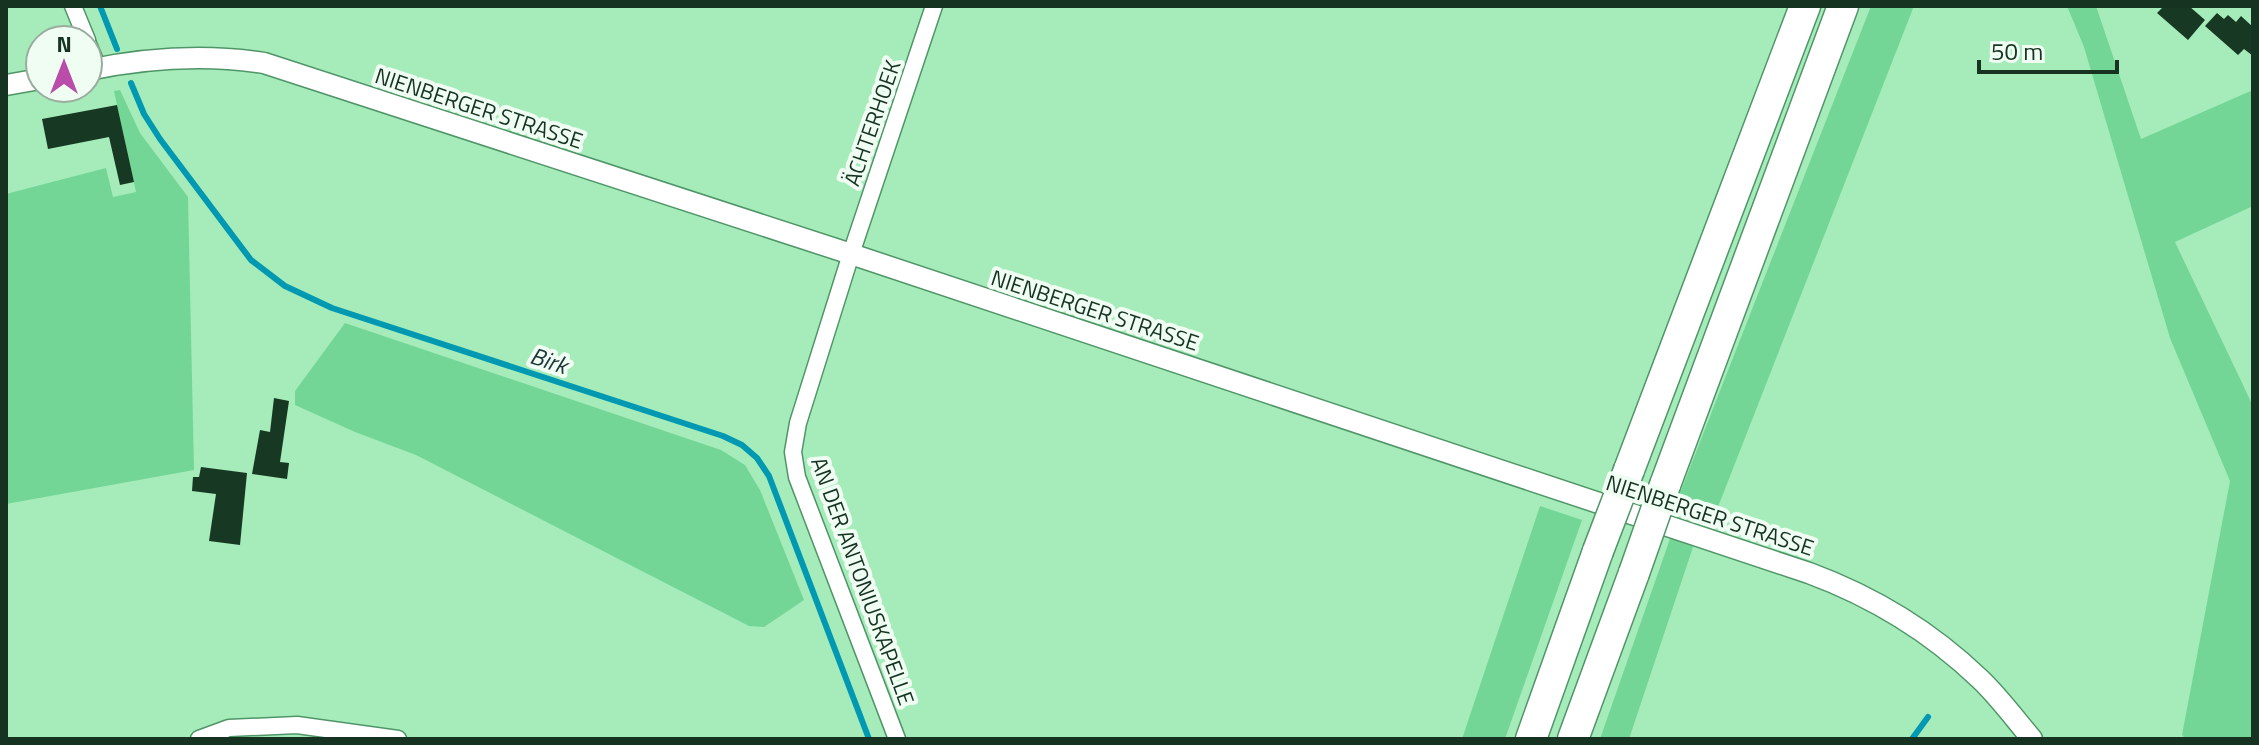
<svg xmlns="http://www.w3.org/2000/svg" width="2259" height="745" font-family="'Titillium Web',sans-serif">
	<rect width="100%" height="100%" fill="#a5ecba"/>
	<!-- green -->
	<g fill="#74d696">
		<polygon points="1871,6 1914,6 1716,512 1676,503"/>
		<polygon points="2067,6 2096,6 2141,139 2253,90 2253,206 2175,242 2253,406 2253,739 2186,739 2182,735 2230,481 2170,338 2084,47"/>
		<polygon points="120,90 140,133 188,197 194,470 6,504 6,194 106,168 113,197 136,192 114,91"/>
		<polygon points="345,323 721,450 745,465 760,490 804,600 764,627 749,626 416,455 355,432 295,405 295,391"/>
		<polygon points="1540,506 1582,520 1505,739 1462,739"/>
		<polygon points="1672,533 1695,541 1629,739 1600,739"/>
	</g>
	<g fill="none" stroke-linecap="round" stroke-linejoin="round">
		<!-- stream -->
		<g stroke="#0099b1" stroke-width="6">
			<polyline points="100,6 117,49"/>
			<polyline points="131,83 144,114 160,139 251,260 285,286 332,308 723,436 742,445 757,458 769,476 869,739"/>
			<polyline points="1912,739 1928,717"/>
		</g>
	</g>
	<!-- building -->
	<g fill="#173823">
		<polygon points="2164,6 2189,6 2205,20 2188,40 2157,13"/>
		<polygon points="2217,13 2224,19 2228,15 2236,22 2241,16 2253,27 2253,56 2244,49 2238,55 2205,26"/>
		<polygon points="117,105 134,182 120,185 109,137 48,149 42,119"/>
		<polygon points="274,398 289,401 280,462 289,463 287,479 252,474 260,430 270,432"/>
		<polygon points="201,467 247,473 240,545 209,541 216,494 192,491 193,477 199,477"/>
	</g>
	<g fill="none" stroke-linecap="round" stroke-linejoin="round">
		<defs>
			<g id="minor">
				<polyline points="73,6 87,40"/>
				<polyline points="88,44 98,68"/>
				<polyline points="199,739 229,728 297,725 398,739"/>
				<polyline points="897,739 797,477 793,452 798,423 851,254 934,6"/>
			</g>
			<g id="tertiary">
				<path d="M 88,70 C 146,58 206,54 264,63 L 851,254 L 1809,573 C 1874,597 1930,631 1980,679 C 1999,697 2015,719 2032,739"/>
				<polyline points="6,85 40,79"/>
			</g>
			<g id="motorway">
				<polyline points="1629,470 1805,6"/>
				<polyline points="1665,485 1843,6"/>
				<polyline points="1531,739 1598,551"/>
				<polyline points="1573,739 1634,573"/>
			</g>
		</defs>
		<!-- minor casing -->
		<use href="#minor" stroke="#509568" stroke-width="19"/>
		<!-- tertiary casing -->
		<use href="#tertiary" stroke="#509568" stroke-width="23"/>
		<!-- motorway casing -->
		<use href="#motorway" stroke="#509568" stroke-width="33"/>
		<!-- minor -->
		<use href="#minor" stroke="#fff" stroke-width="16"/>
		<!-- tertiary -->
		<use href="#tertiary" stroke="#fff" stroke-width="20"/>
		<!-- motorway -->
		<use href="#motorway" stroke="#fff" stroke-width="30"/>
		<defs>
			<g id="motorway-bridge">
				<polyline points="1598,551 1629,470"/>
				<polyline points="1634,573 1665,485"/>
			</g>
		</defs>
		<!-- motorway-bridge casing -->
		<use href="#motorway-bridge" stroke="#509568" stroke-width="33" stroke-linecap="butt"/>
		<!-- motorway-bridge -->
		<use href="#motorway-bridge" stroke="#fff" stroke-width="30"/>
	</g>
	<g text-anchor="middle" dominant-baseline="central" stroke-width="8" stroke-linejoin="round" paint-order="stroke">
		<!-- street labels -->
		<g font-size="22" fill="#163321" stroke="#f0fdf3">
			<text transform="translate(479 108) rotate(18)">NIENBERGER STRASSE</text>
			<text transform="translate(872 123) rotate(-71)">ÄCHTERHOEK</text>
			<text transform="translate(1095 310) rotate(18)">NIENBERGER STRASSE</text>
			<text transform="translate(1710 515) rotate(18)">NIENBERGER STRASSE</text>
			<text transform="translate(863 581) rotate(70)">AN DER ANTONIUSKAPELLE</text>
		</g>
		<!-- water labels -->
		<g font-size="24" font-style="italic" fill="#1b353b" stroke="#f0fdf3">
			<text transform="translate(549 360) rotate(18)">Birk</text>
		</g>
	</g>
	<!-- border -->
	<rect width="2259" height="745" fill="none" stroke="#163321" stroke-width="16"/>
	<!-- north arrow -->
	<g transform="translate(64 64)"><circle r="38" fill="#f0fdf3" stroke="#99ac9f" stroke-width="2"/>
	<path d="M0-6L14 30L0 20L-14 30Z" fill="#ba4caa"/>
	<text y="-12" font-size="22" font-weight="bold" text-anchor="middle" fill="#163321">N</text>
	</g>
	<!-- scale -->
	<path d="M1979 60v12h138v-12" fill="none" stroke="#163321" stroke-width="4"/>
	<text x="1991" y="60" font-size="24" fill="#163321" stroke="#f0fdf3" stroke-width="6" paint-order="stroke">50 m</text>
</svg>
